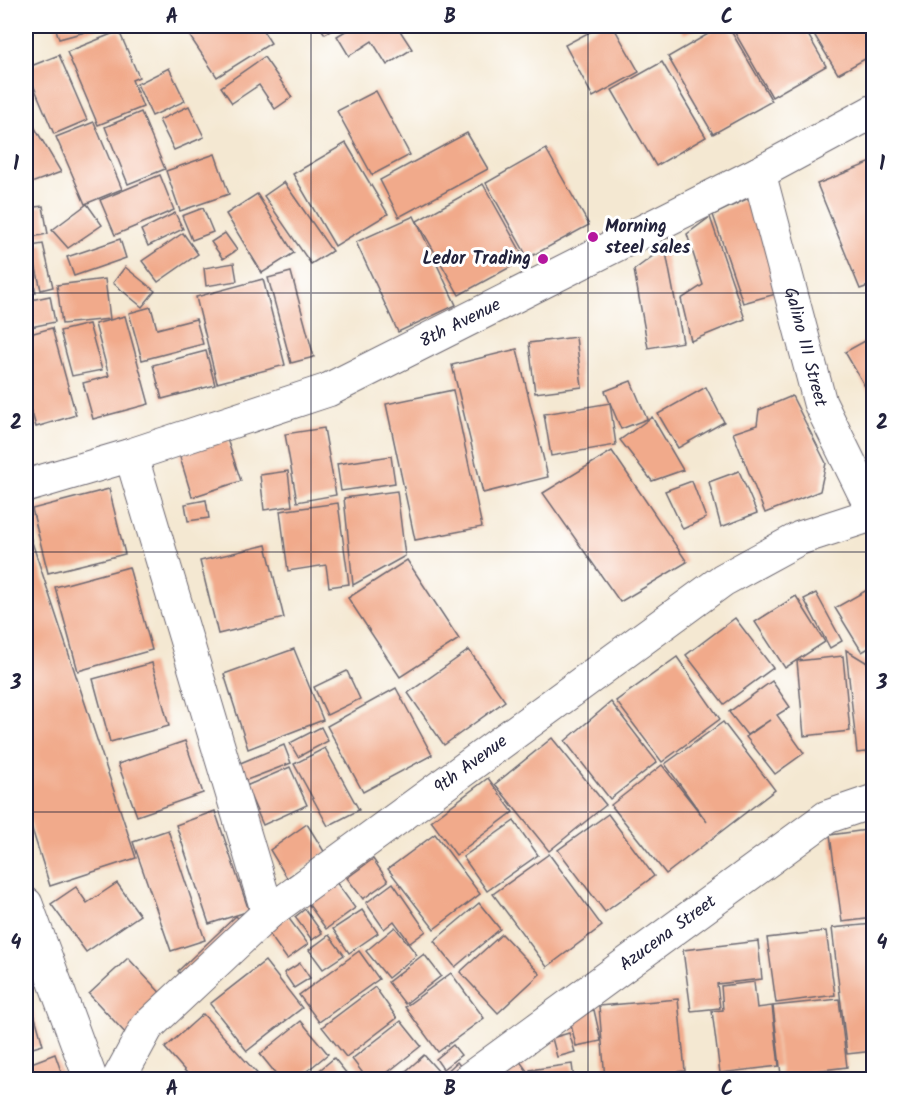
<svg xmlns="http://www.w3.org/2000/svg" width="899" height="1105" font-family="Kalam,sans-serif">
	<rect width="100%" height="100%" fill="#fff"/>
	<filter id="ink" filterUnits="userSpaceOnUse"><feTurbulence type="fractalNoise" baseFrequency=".0167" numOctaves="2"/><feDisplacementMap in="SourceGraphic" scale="12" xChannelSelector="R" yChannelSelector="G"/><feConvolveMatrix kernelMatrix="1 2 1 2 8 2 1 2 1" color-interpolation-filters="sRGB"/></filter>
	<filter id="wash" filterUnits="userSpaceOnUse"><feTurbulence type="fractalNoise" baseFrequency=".008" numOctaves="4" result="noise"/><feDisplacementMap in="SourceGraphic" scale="24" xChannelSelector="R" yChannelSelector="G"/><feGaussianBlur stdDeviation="1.35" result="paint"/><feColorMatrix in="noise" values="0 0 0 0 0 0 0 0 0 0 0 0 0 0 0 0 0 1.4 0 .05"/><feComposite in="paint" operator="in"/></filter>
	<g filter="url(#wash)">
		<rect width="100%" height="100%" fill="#f4e8d2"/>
		<g id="blocks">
			<!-- building -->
			<g fill="#f1aa8b">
				<polygon points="55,26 107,26 59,39"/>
				<polygon points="183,26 260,26 271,43 217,77"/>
				<polygon points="319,26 339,26 325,34"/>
				<polygon points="354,26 397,26 412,49 387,65 372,41 349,56 337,36"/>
				<polygon points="601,26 613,26 639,72 593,97 565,45"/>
				<polygon points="678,26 703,26 684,34"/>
				<polygon points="722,26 728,26 772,101 713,134 668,57"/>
				<polygon points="731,26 803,26 826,66 772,97"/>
				<polygon points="809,26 874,26 874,54 838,74"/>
				<polygon points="119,31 139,77 132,80 143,107 98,125 67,52"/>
				<polygon points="59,55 87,120 54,134 26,68"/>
				<polygon points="264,57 292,97 275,109 259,85 232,103 221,87"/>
				<polygon points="662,62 706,137 656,166 612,90"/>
				<polygon points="169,68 185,101 152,116 137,84"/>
				<polygon points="376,91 410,155 372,175 337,111"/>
				<polygon points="189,106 204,137 174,150 159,120"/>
				<polygon points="141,112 165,169 128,184 105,127"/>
				<polygon points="26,113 61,172 26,185"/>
				<polygon points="94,122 122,189 85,204 56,137"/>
				<polygon points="467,133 488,169 399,217 380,180"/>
				<polygon points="346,143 388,214 335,246 293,174"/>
				<polygon points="546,149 589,225 528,258 486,183"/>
				<polygon points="215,154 229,194 180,211 166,171"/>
				<polygon points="874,161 874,284 860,289 817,184"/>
				<polygon points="160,175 174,210 115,235 100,200"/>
				<polygon points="284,182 332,251 311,264 264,196"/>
				<polygon points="483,184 525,259 459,295 417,221"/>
				<polygon points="257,194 294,253 262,273 226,214"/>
				<polygon points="755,195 783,292 743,303 713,215"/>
				<polygon points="87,204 102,225 68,248 52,230"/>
				<polygon points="43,206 48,234 26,238 26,208"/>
				<polygon points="203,208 213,232 192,240 182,216"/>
				<polygon points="175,213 183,229 148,246 141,230"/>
				<polygon points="414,216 456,305 398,332 356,242"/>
				<polygon points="710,217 745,319 691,341 681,299 703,285 687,234"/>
				<polygon points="183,233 198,254 158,282 142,261"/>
				<polygon points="225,233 237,250 223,259 211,242"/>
				<polygon points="120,239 126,258 74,276 67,257"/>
				<polygon points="43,244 53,287 41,290 31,246"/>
				<polygon points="665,247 683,342 648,348 634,270"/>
				<polygon points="27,249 36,293 26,295 26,249"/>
				<polygon points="234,263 237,281 206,286 204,268"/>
				<polygon points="125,267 155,291 142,307 113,283"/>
				<polygon points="291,272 314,357 291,363 268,278"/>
				<polygon points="105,279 110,319 62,324 57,285"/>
				<polygon points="263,279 285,365 217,383 196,297"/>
				<polygon points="50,296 55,322 26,328 26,301"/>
				<polygon points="151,307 157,329 196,319 203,344 142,360 129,313"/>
				<polygon points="125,316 149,404 93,419 83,383 109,376 95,324"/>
				<polygon points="89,324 102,370 72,376 60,331"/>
				<polygon points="52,328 76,415 36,427 26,391 26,335"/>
				<polygon points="874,336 874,402 845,352"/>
				<polygon points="576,337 582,387 535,393 529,343"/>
				<polygon points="517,349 548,477 483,493 452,365"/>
				<polygon points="206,351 215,385 162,399 153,365"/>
				<polygon points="631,381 647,419 621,429 605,391"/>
				<polygon points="706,387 724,422 678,448 658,414"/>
				<polygon points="453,390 482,527 415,540 386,404"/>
				<polygon points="792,396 826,463 820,491 765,513 733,433 757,425 759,410"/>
				<polygon points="610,403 616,445 551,456 544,414"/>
				<polygon points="652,417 683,470 652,481 620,440"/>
				<polygon points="324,428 336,495 297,502 285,434"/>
				<polygon points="227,439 241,481 192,497 179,454"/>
				<polygon points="612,451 687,562 620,602 543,493"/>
				<polygon points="391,456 395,483 341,491 337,464"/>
				<polygon points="288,471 292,506 264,510 260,475"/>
				<polygon points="739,471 757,513 721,527 709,482"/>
				<polygon points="692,481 706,518 683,529 665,491"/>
				<polygon points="109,489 125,554 48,573 32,509"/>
				<polygon points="397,491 405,556 353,585 344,498"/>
				<polygon points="206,500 209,518 188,521 185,504"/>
				<polygon points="338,503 349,584 329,587 326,565 288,571 280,511"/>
				<polygon points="26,524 136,858 50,886 26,810"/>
				<polygon points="266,545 284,618 218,634 200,561"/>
				<polygon points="407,560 459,639 400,677 348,598"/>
				<polygon points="129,567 152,650 78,671 55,587"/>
				<polygon points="874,586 874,645 862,652 835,608"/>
				<polygon points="816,593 842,641 830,648 804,599"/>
				<polygon points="796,596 825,642 785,668 755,622"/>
				<polygon points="735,618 773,668 724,704 686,655"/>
				<polygon points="294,649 323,720 248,749 224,674"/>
				<polygon points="469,650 505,701 444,745 408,693"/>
				<polygon points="846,650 874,667 874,751 857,753"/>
				<polygon points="843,656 850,731 804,736 797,661"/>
				<polygon points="677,657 720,719 662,762 616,701"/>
				<polygon points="152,663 169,726 110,742 93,679"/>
				<polygon points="347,671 360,699 327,715 314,687"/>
				<polygon points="772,681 790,707 777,715 804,753 775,774 746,737 770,720 747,735 729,712"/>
				<polygon points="396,688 432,755 363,792 327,726"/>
				<polygon points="611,702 657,762 610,799 565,741"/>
				<polygon points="723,722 775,790 666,874 611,805 662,765 707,822 665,764"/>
				<polygon points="321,727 328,741 298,757 290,743"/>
				<polygon points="552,738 606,805 549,851 495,784"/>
				<polygon points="185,741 203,793 137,816 118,764"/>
				<polygon points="284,745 291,763 244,781 238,764"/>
				<polygon points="325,748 359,810 328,826 294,764"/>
				<polygon points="290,767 307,805 263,825 246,786"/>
				<polygon points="488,778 513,812 456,855 431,821"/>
				<polygon points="215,811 249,911 209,924 176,825"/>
				<polygon points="608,814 654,876 605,912 558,850"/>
				<polygon points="514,821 538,855 487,891 463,857"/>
				<polygon points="307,824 325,853 287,878 270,850"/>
				<polygon points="874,829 874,918 842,922 830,835"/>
				<polygon points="168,830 205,940 171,951 133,842"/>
				<polygon points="435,834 480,894 434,929 388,869"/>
				<polygon points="549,854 602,926 547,967 493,894"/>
				<polygon points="373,859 388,881 363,899 347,878"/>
				<polygon points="336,882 355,908 326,929 307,902"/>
				<polygon points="117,883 140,915 86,952 51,904 76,887 87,903"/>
				<polygon points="393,883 426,931 410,943 394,921 384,929 366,903"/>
				<polygon points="479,903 500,929 455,967 434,941"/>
				<polygon points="305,909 322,933 312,940 295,917"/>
				<polygon points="362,910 378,933 349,953 333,929"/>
				<polygon points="236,916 248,929 190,984 178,971"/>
				<polygon points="287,916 308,944 287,959 267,931"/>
				<polygon points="873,924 874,1051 847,1054 832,928"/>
				<polygon points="395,927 417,955 388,978 366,951"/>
				<polygon points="826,931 835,995 776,1003 767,938"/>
				<polygon points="502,934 540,974 498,1013 460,972"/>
				<polygon points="329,935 344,955 323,969 309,950"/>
				<polygon points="758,941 762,979 717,984 720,1008 691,1011 683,950"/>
				<polygon points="359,951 379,979 319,1022 299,995"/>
				<polygon points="424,954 441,976 405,1004 388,982"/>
				<polygon points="128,958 167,1000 128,1036 89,994"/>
				<polygon points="265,961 302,1008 247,1051 210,1004"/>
				<polygon points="300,963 310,978 294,988 284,973"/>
				<polygon points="451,973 484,1018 438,1052 405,1007"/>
				<polygon points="754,982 757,1008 772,1006 779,1066 720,1073 712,1011 723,1010 721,986"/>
				<polygon points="375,987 397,1018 346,1057 322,1027"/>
				<polygon points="678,999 685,1071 605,1079 599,1006"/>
				<polygon points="839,999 847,1067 781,1075 773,1006"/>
				<polygon points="33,1010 43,1045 26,1050 26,1012"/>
				<polygon points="594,1010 601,1041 576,1046 569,1016"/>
				<polygon points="203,1014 263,1080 193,1080 165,1048"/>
				<polygon points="301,1021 328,1054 296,1080 281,1080 260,1054"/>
				<polygon points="401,1021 421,1046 378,1080 368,1080 352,1059"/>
				<polygon points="569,1033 575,1052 557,1057 552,1038"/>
				<polygon points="453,1045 461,1055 443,1069 436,1059"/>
				<polygon points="55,1054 64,1080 26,1080 26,1065"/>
				<polygon points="424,1055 440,1073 433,1080 396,1080"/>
				<polygon points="334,1058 352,1080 308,1080"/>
				<polygon points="519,1060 530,1075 523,1080 512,1080 505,1070"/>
				<polygon points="457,1062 466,1073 459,1080 438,1080"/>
				<polygon points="572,1064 574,1080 532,1080 530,1070"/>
			</g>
		</g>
	</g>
	<g filter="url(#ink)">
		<use href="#blocks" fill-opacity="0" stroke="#6c6770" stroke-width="1.5"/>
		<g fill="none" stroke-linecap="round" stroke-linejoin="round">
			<defs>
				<g id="minor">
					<path id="s1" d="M 759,173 L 820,403 L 874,513"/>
					<polyline points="131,455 268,913"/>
					<path id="s2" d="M 26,486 L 131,455 L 328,390 L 759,173 L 874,111"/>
					<polyline points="26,904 91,1080"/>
					<path id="s3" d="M 118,1080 L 147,1027 L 268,913 L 723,580 L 800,538 L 874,514"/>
					<path id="s4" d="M 468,1080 L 827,817 L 874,801"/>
				</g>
			</defs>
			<!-- minor casing -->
			<use href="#minor" stroke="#6c6770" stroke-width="35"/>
			<!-- minor -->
			<use href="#minor" stroke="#fff" stroke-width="33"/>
		</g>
	</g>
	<!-- grid -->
	<path fill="none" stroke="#22223b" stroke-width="1.5" stroke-opacity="0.55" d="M 311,26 L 311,1080M 588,26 L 588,1080M 26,293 L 874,293M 26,552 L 874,552M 26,812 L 874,812"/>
	<!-- markers -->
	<g fill="#b5179e" stroke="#fff" stroke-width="2">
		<circle cx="593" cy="237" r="6"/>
		<circle cx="543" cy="259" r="6"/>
	</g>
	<g text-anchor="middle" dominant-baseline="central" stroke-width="6" stroke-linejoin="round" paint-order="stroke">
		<!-- poi labels -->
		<g font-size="18" font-weight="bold" fill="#22223b" stroke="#fff" text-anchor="start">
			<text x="605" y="227">Morning<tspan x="605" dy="21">steel sales</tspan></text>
			<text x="531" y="259" text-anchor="end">Ledor Trading</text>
		</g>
		<!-- street labels -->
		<g font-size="18" fill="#22223b" stroke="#fff">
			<text stroke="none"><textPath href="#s2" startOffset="465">8th Avenue</textPath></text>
			<text stroke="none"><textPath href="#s1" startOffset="180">Galino III Street</textPath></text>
			<text stroke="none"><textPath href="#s3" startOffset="478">9th Avenue</textPath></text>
			<text stroke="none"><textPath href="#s4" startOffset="248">Azucena Street</textPath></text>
		</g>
	</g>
	<!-- margin -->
	<rect width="899" height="1105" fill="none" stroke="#fff" stroke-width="66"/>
	<rect x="33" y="33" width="833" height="1039" fill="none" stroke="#22223b" stroke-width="2"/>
	<g font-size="20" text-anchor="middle" font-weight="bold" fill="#22223b">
		<text x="172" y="23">A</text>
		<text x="450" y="23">B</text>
		<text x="727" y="23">C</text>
		<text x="16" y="170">1</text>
		<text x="882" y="170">1</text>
		<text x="16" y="429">2</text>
		<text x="882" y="429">2</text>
		<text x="16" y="689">3</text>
		<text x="882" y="689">3</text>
		<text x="16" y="949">4</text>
		<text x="882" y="949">4</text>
		<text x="172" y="1095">A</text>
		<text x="450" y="1095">B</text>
		<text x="727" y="1095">C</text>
	</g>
</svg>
